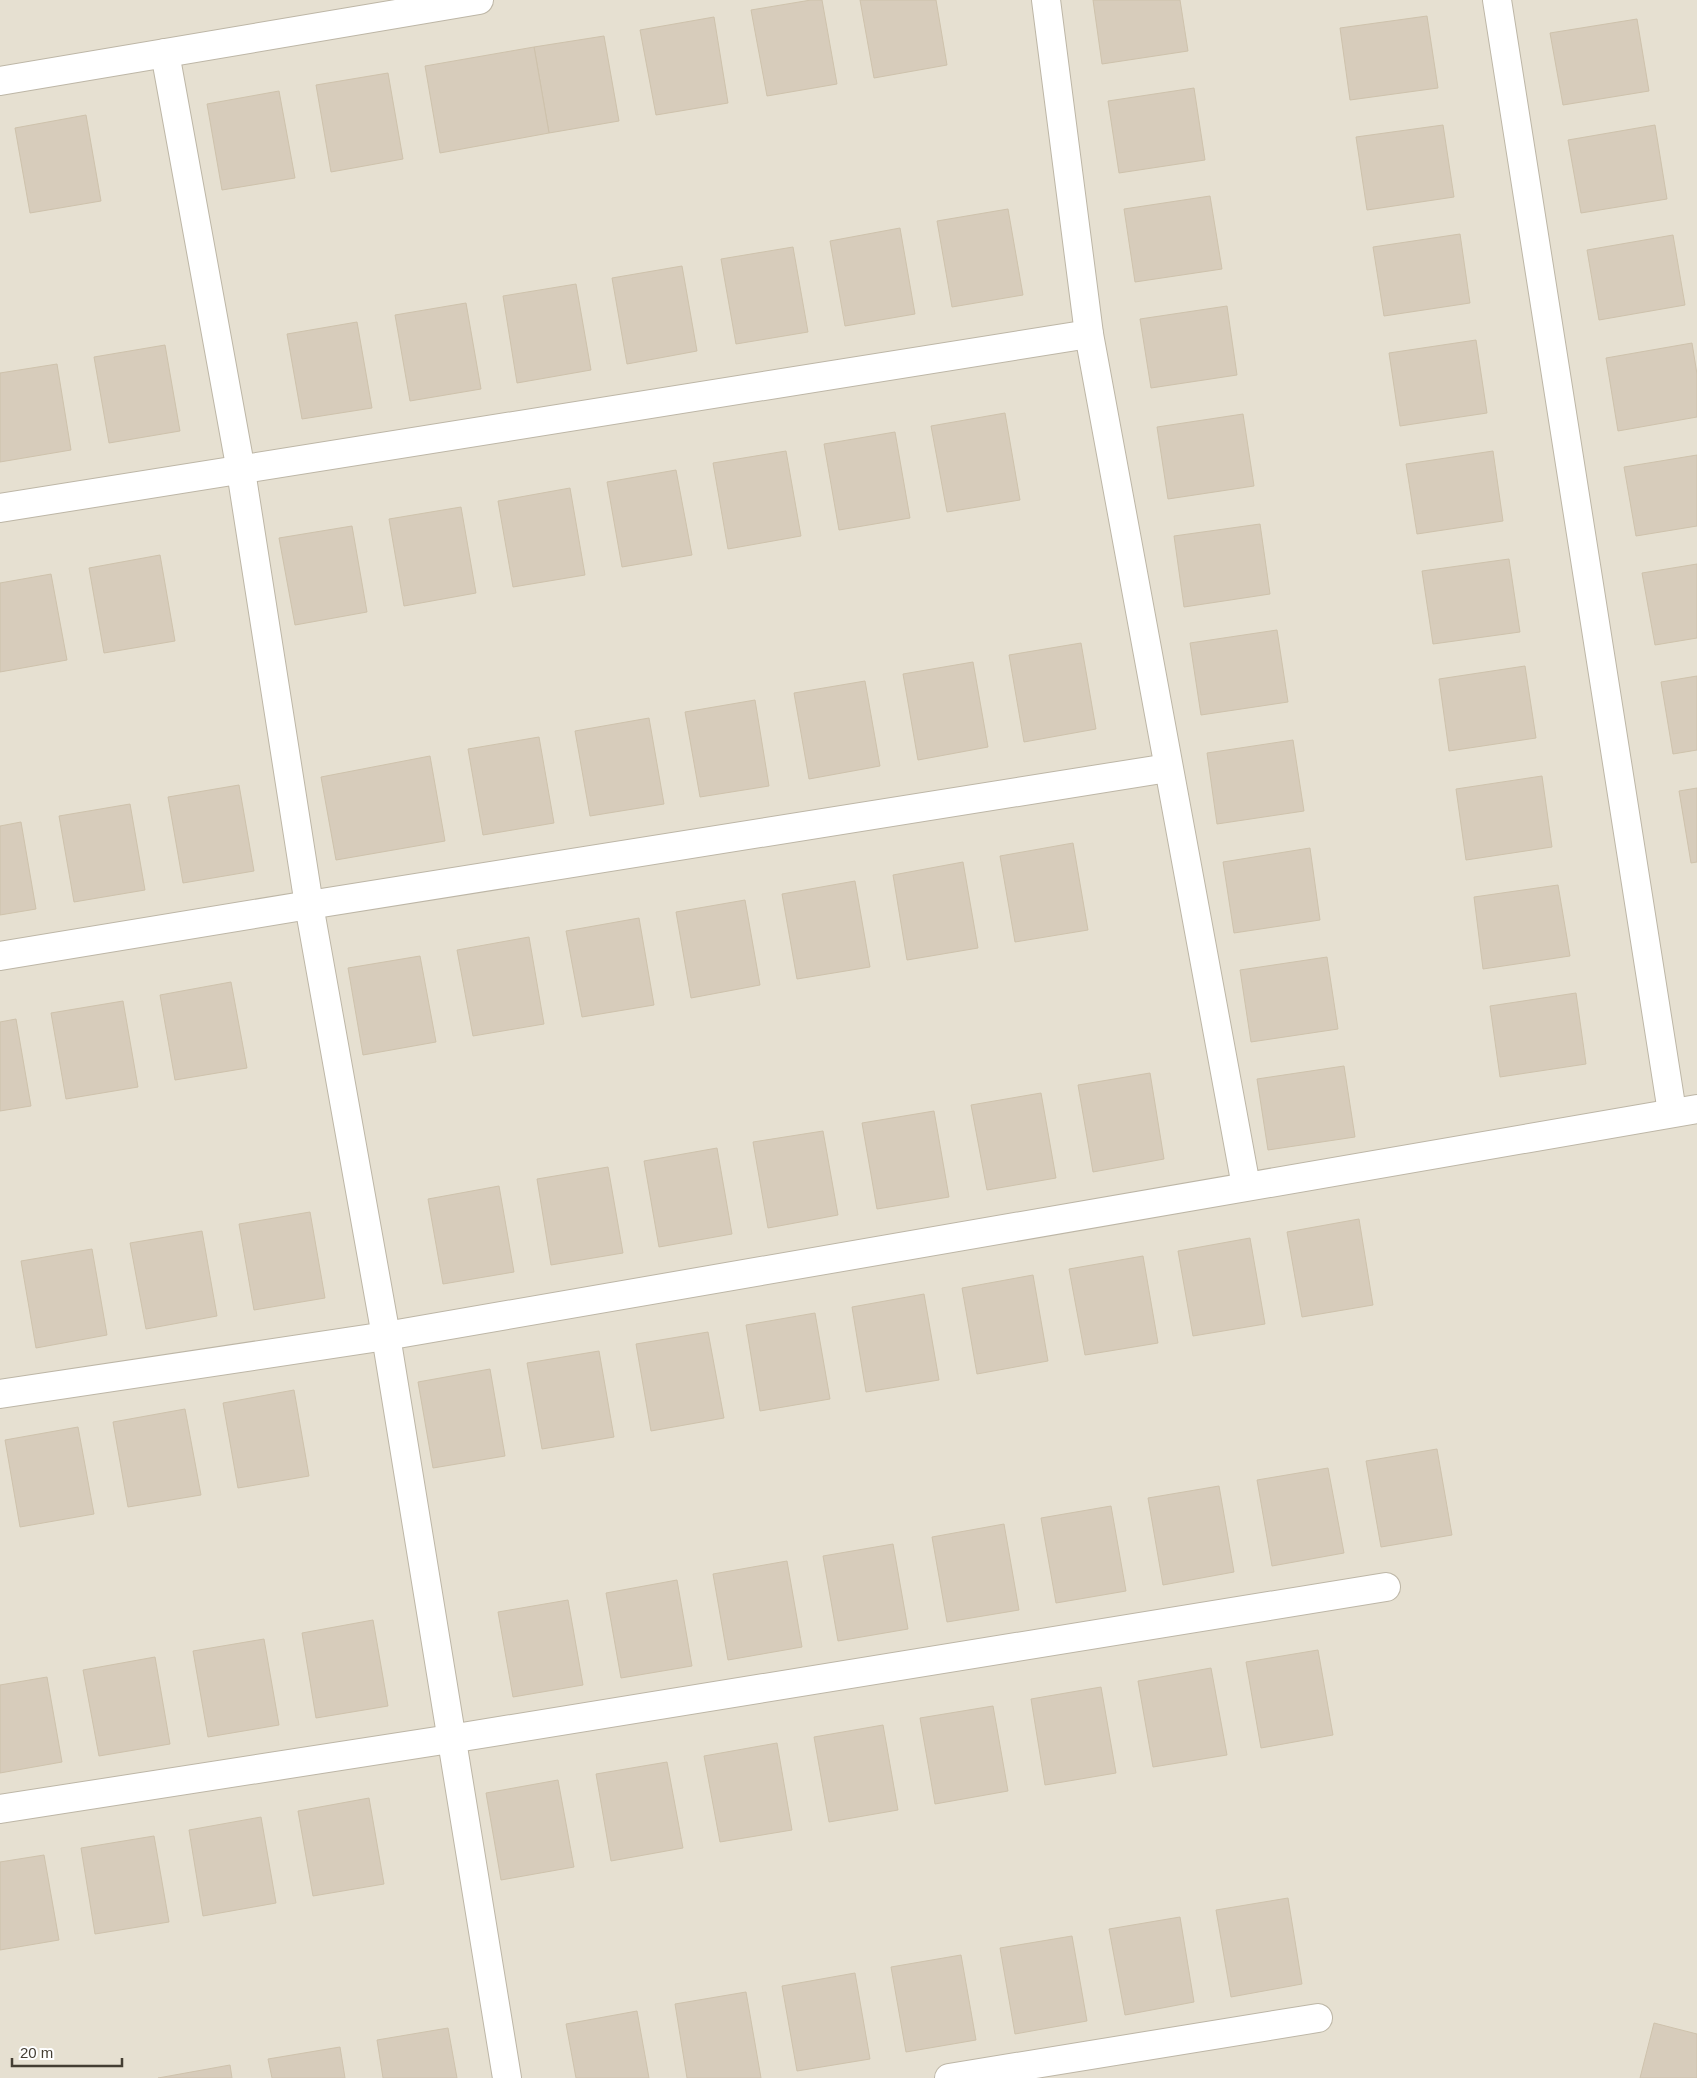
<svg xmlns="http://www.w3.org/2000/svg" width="1697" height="2078" font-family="Helvetica,sans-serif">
	<rect width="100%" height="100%" fill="#f2eee3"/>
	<!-- residential -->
	<rect fill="#e6e0d1" x="0" y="0" width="1697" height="2078"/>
	<!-- building -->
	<g fill="#d7ccbb" stroke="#cec2ac">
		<polygon points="811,0 822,0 837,84 767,96 751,10"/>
		<polygon points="860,0 936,0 947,65 874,78"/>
		<polygon points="1093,0 1180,0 1188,51 1102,64"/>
		<polygon points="1427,16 1438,88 1350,100 1340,28"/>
		<polygon points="714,17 728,103 656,115 640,30"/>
		<polygon points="1637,19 1649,91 1563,105 1550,33"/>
		<polygon points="604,36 619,121 549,133 534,47"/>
		<polygon points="534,47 549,133 440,153 425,66"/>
		<polygon points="388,73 403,159 331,172 316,85"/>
		<polygon points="1194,88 1205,160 1119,173 1108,101"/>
		<polygon points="279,91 295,178 222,190 207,104"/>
		<polygon points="86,115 101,201 30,213 15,128"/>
		<polygon points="1443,125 1454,197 1367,210 1356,137"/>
		<polygon points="1655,125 1667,199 1581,213 1568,140"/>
		<polygon points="1210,196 1222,269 1135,282 1124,209"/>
		<polygon points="1008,209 1023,295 952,307 937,221"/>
		<polygon points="900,228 915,314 845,326 830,241"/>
		<polygon points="1460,234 1470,303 1384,316 1373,247"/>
		<polygon points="1673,235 1685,305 1599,320 1587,250"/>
		<polygon points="793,247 808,332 736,344 721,259"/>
		<polygon points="682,266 697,351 627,364 612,278"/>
		<polygon points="576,284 591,370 517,383 503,296"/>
		<polygon points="466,303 481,389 410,401 395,315"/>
		<polygon points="1227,306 1237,375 1151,388 1140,319"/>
		<polygon points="357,322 372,408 302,419 287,334"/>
		<polygon points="1476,340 1487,413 1400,426 1389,353"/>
		<polygon points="1692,343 1697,374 1697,417 1618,431 1606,358"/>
		<polygon points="165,345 180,431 109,443 94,357"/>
		<polygon points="57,364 71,450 0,462 0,373"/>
		<polygon points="1005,413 1020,500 947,512 931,426"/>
		<polygon points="1243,414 1254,486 1168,499 1157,427"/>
		<polygon points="895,432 910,518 839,530 824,444"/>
		<polygon points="786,451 801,536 728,549 713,463"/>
		<polygon points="1493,451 1503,521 1417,534 1406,464"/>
		<polygon points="1697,455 1697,526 1636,536 1624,467"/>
		<polygon points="676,470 692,555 622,567 607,482"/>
		<polygon points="570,488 585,575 513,587 498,501"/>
		<polygon points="461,507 476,593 404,606 389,519"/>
		<polygon points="1260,524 1270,594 1184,607 1174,536"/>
		<polygon points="352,526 367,612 295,625 279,538"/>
		<polygon points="160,555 175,641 104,653 89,568"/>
		<polygon points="1509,559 1520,632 1433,644 1422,571"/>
		<polygon points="1697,564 1697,638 1655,645 1642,573"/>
		<polygon points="51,574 67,660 0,672 0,583"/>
		<polygon points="1277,630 1288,702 1201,715 1190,643"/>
		<polygon points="1081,643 1096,729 1024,742 1009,655"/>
		<polygon points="973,662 988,747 918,760 903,674"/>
		<polygon points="1525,666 1536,738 1449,751 1439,679"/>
		<polygon points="1697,676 1697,750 1673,754 1661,682"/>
		<polygon points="865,681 880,766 809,779 794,693"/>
		<polygon points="755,700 769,786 700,797 685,712"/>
		<polygon points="649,718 664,804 590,816 575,731"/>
		<polygon points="539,737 554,823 483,835 468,749"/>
		<polygon points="1293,740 1304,811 1217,824 1207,753"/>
		<polygon points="430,756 445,841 336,860 321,777"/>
		<polygon points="1542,776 1552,847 1466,860 1456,789"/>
		<polygon points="239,785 254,871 183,883 168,797"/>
		<polygon points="1697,788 1697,862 1691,863 1679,791"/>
		<polygon points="130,804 145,890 74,902 59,816"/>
		<polygon points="21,822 36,909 0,915 0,826"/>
		<polygon points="1073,843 1088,930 1015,942 1000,856"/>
		<polygon points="1310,848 1320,920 1234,933 1223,862"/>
		<polygon points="963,862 978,948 907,960 893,875"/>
		<polygon points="855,881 870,967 797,979 782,894"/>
		<polygon points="1558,885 1570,956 1483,969 1474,897"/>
		<polygon points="745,900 760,985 691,998 676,912"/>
		<polygon points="639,918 654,1005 582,1017 566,931"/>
		<polygon points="529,937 544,1024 473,1036 457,950"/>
		<polygon points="420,956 436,1042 363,1055 348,968"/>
		<polygon points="1327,957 1338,1029 1251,1042 1240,970"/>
		<polygon points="231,982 247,1068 175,1080 160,995"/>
		<polygon points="1576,993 1586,1064 1500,1077 1490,1006"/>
		<polygon points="123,1001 138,1087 66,1099 51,1013"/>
		<polygon points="16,1019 31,1106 0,1111 0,1022"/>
		<polygon points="1344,1066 1355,1137 1268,1150 1257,1079"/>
		<polygon points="1150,1073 1164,1159 1093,1172 1078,1085"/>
		<polygon points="1041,1093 1056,1178 987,1190 971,1105"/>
		<polygon points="934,1111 949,1197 877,1209 862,1123"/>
		<polygon points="823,1131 838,1215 768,1228 753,1142"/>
		<polygon points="717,1148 732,1234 659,1247 644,1161"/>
		<polygon points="608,1167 623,1253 551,1265 537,1179"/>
		<polygon points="499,1186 514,1272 443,1284 428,1199"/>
		<polygon points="310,1212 325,1298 254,1310 239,1224"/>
		<polygon points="1359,1219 1373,1305 1302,1317 1287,1232"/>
		<polygon points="202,1231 217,1316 146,1329 130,1243"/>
		<polygon points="1250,1238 1265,1324 1193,1336 1178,1251"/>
		<polygon points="92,1249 107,1335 36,1348 21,1261"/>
		<polygon points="1143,1256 1158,1343 1085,1355 1069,1269"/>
		<polygon points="1033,1275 1048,1361 977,1374 962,1288"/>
		<polygon points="924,1294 939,1380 866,1392 852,1307"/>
		<polygon points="815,1313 830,1399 760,1411 746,1325"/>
		<polygon points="708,1332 724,1418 651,1431 636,1344"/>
		<polygon points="599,1351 614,1437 542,1449 527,1363"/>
		<polygon points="490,1369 505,1456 433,1468 418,1382"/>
		<polygon points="294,1390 309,1476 238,1488 223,1403"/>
		<polygon points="185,1409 201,1495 128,1507 113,1422"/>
		<polygon points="78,1427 94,1514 20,1527 5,1440"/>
		<polygon points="1437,1449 1452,1535 1381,1547 1366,1461"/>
		<polygon points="1328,1468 1344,1553 1272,1566 1257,1480"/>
		<polygon points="1219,1486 1234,1572 1163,1585 1148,1498"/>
		<polygon points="1111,1506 1126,1591 1056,1603 1041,1518"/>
		<polygon points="1004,1524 1019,1610 947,1622 932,1537"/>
		<polygon points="893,1544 908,1629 838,1641 823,1556"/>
		<polygon points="787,1561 802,1647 728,1660 713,1574"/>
		<polygon points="677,1580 692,1666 621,1678 606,1593"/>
		<polygon points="568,1600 583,1685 513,1697 498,1612"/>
		<polygon points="373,1620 388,1706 316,1718 302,1633"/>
		<polygon points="264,1639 279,1725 208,1737 193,1651"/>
		<polygon points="1318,1650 1333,1735 1261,1748 1246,1662"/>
		<polygon points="155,1657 170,1744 99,1756 83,1670"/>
		<polygon points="1211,1668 1227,1755 1153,1767 1138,1681"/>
		<polygon points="47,1677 62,1762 0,1773 0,1685"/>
		<polygon points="1101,1687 1116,1773 1045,1785 1031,1699"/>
		<polygon points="993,1706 1008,1791 935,1804 920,1718"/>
		<polygon points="883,1725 898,1810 829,1822 814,1737"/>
		<polygon points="777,1743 792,1830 720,1842 704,1756"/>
		<polygon points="667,1762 683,1848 611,1861 596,1774"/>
		<polygon points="558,1780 574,1867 501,1880 486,1793"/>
		<polygon points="369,1798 384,1884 313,1896 298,1811"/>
		<polygon points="261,1817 276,1903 203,1916 189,1830"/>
		<polygon points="154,1836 169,1922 95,1934 81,1848"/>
		<polygon points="44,1855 59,1940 0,1950 0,1862"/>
		<polygon points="1288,1898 1302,1984 1231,1997 1216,1910"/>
		<polygon points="1180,1917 1194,2002 1125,2015 1109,1929"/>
		<polygon points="1072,1936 1087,2021 1015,2034 1000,1948"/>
		<polygon points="961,1955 976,2040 906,2052 891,1967"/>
		<polygon points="855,1973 870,2059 797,2071 782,1986"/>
		<polygon points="746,1992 761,2078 687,2078 675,2004"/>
		<polygon points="637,2011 649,2078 576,2078 566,2024"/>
		<polygon points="1654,2023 1697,2034 1697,2078 1640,2078"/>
		<polygon points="448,2028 457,2078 383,2078 377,2040"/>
		<polygon points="340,2047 345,2078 272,2078 268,2059"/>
		<polygon points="230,2065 232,2078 158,2078"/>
	</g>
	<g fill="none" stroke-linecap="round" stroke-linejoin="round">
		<defs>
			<g id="minor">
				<polyline points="1046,0 1089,334 1246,1186"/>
				<polyline points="1497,0 1672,1112"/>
				<polyline points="165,53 241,471 309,905 386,1336 507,2078"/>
				<polyline points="0,81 479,0"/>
				<polyline points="0,508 1089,334"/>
				<polyline points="0,956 309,905 1168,768"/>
				<polyline points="0,1394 386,1336 1697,1109"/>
				<polyline points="0,1809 450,1739 1386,1587"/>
				<polyline points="949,2078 1318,2018"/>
			</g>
		</defs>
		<!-- minor casing -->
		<use href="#minor" stroke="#bdb6a6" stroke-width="30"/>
		<!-- minor -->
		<use href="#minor" stroke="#fff" stroke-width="28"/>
	</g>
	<!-- scale -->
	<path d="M12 2058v8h110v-8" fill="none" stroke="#443e33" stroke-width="2.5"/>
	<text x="20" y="2058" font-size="15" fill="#443e33" stroke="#ffffff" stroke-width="4" paint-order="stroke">20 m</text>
</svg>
